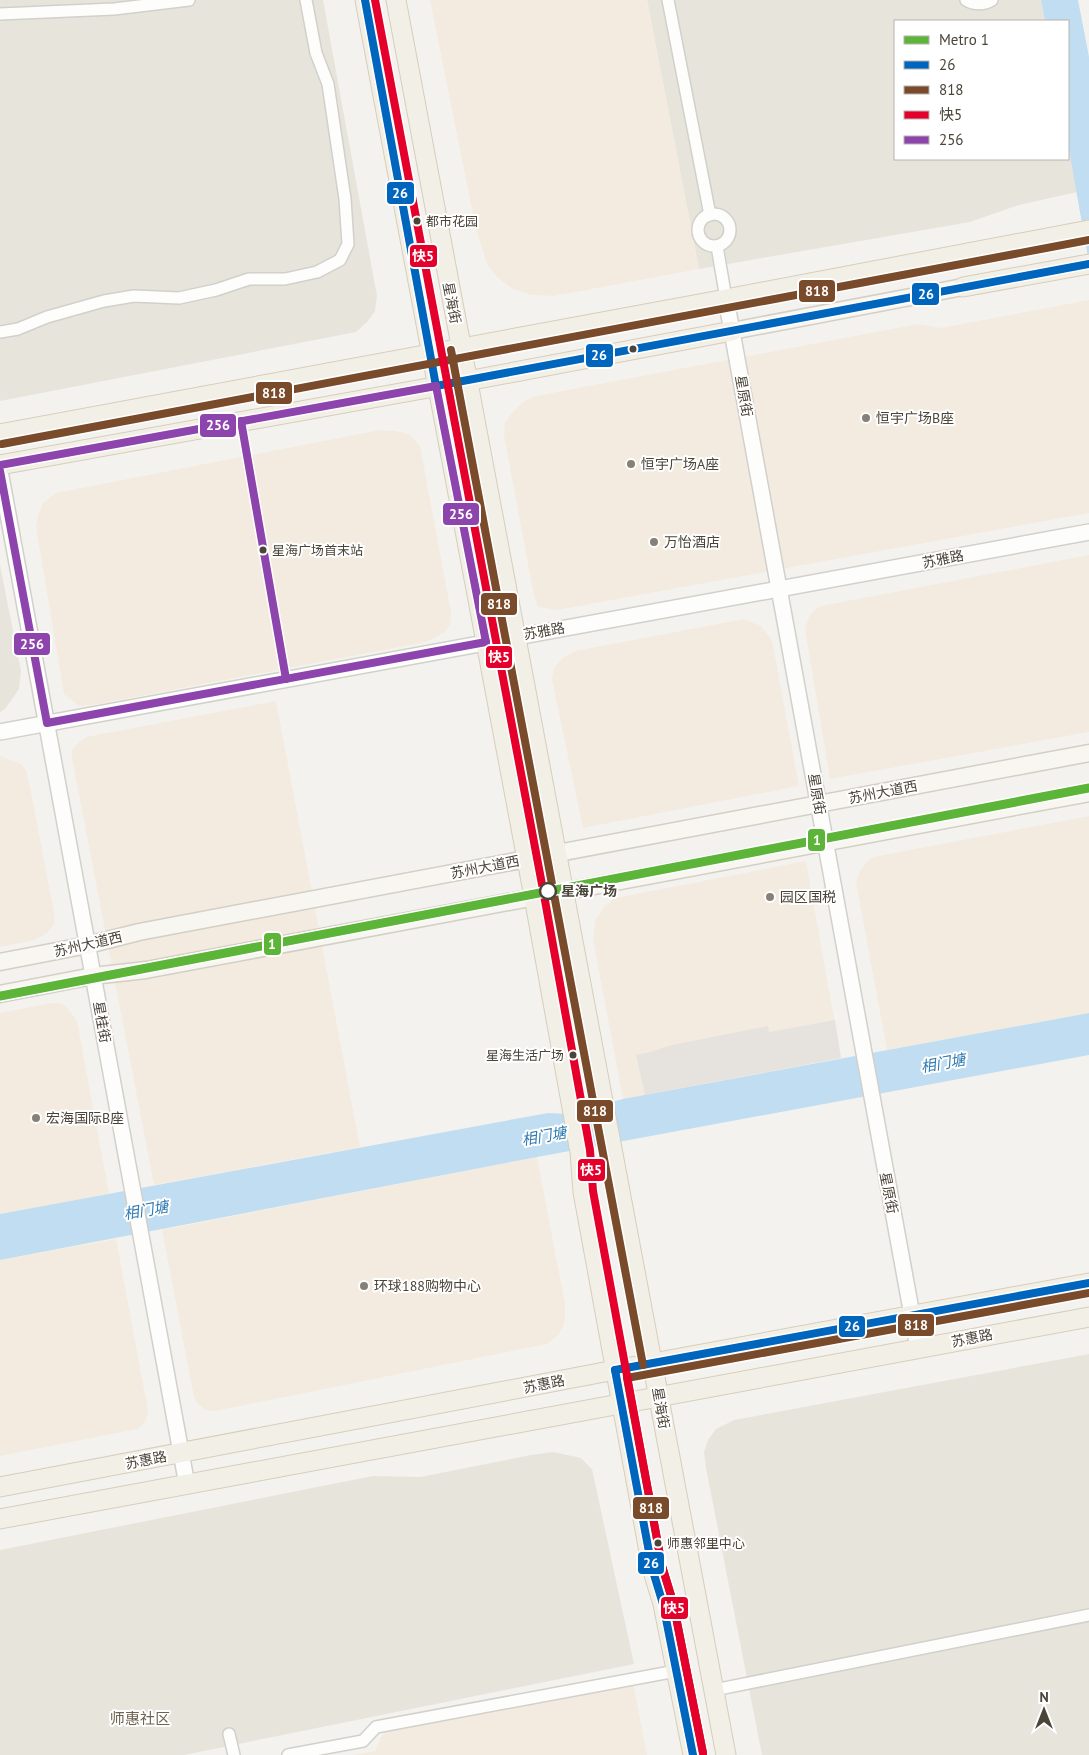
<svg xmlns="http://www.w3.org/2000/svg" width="1089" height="1755" font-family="'PT Sans','Noto Sans SC',sans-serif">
	<rect width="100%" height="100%" fill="#f4f2ee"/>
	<!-- residential -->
	<g fill="#e7e4dc">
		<polygon points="0,0 323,0 377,296 375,311 367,322 356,332 0,401"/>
		<polygon points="647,0 1041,0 1045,21 895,21 895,159 1068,159 1068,144 1077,192 1019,205 970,222 699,269"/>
		<polygon points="0,565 21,671 19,689 5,709 0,712"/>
		<polygon points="1089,1354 1089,1755 762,1755 706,1468 704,1452 708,1440 716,1429 734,1420"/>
		<polygon points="553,1452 581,1458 592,1469 634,1664 184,1755 0,1755 0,1550 373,1476 420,1477 531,1455"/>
	</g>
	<!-- commercial -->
	<g fill="#f3ebdf">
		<polygon points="430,0 647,0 699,269 554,296 531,295 511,288 497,277 487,264 476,229"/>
		<polygon points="1089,300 1089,513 557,610 538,607 534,596 504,435 505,423 512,413 523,402 536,396 918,324 941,328"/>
		<polygon points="380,430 395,431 409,434 420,446 451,612 450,625 445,632 426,642 92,705 79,706 64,694 36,527 38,515 43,503 56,493"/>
		<polygon points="1089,555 1089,732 830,779 805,629 808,619 812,612 821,606"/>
		<polygon points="744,619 761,626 772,640 799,786 583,828 552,680 554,668 563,658 575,651"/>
		<polygon points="276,701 360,1147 154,1185 72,758 72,751 76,745 86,737"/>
		<polygon points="0,756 21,764 27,772 54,912 55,923 47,933 35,940 0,947"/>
		<polygon points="1089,816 1089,1013 887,1050 856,882 859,873 865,863 873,857"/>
		<polygon points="806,861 841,1058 623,1099 593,939 595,921 604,907 615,898"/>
		<polygon points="51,1003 60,1003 67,1007 77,1021 109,1194 0,1214 0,1013"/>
		<polygon points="537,1157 565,1304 565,1318 563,1327 558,1335 547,1344 215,1411 205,1410 198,1404 194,1397 162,1230"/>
		<polygon points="116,1239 147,1405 148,1415 144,1423 137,1429 0,1456 0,1260"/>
		<polygon points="633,1683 647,1755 354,1755 375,1751 386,1728"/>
	</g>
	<!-- parking -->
	<polygon fill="#e6e3df" points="835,1020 841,1058 645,1095 636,1055 647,1053 672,1045 768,1026 769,1032"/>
	<!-- water -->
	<g fill="#c0ddf1">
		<polygon points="1041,0 1078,0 1089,57 1089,263 1068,144 1068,21 1045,21"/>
		<polygon points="1089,1013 1089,1055 537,1157 0,1260 0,1214 548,1113 567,1114 623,1099"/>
	</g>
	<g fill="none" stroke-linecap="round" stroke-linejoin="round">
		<defs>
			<g id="minor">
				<polyline points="668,0 710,215"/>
				<path d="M 966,0 C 974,5 984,5 992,0"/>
				<polyline points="0,14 114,9 189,0"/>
				<circle cx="714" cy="230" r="16"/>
				<polyline points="717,246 726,299"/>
				<polyline points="0,332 18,329 47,317 104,301 134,296 179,298 216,290 249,279 285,279 317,272 340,260 348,244 345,199 328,84 316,53 306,0"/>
				<polyline points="714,1690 1089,1615"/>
				<polyline points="229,1734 234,1755"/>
				<polyline points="288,1755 363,1741 376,1727 676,1671"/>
			</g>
			<g id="tertiary">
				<polyline points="726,299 918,1348"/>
				<polyline points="0,471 187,1485"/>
				<polyline points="0,732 1089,532"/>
			</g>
			<g id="secondary">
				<polyline points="732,331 963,287"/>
				<polyline points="0,962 88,945 139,932 1089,753"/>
				<polyline points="0,994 93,976 146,970 1089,793"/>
			</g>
			<g id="primary">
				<polyline points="365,0 534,897 580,1152 583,1192 652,1568 663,1604 693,1755"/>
				<polyline points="396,0 726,1755"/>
				<polyline points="963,287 1089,264"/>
				<polyline points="0,434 726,299 1089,230"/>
				<polyline points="0,465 467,381 732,331"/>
				<polyline points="0,1487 615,1370 1089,1283"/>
				<polyline points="0,1519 1089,1317"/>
			</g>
		</defs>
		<!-- minor casing -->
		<use href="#minor" stroke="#d2d0cb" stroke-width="14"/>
		<!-- tertiary casing -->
		<use href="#tertiary" stroke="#d2d0cb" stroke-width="18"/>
		<!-- secondary casing -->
		<use href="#secondary" stroke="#d3cfc5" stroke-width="19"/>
		<!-- primary casing -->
		<use href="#primary" stroke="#d6cebb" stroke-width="21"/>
		<!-- minor -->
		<use href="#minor" stroke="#fdfdfc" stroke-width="11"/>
		<!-- tertiary -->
		<use href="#tertiary" stroke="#fdfdfc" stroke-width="15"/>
		<!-- secondary -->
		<use href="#secondary" stroke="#f7f6f1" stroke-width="16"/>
		<!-- primary -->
		<use href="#primary" stroke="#f2efe6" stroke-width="19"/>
		<defs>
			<g id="bus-1">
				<polyline points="365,0 436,386"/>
				<polyline points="436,386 1089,264"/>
				<polyline points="615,1370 1089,1283"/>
				<polyline points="615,1370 652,1568 663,1604 693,1755"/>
			</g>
			<g id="bus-2">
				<polyline points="451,350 643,1365"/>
				<polyline points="2,444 1089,240"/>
				<polyline points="703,1753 673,1602 662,1566 627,1378 1089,1293"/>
			</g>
			<polyline id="bus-3" points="375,0 544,895 590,1150 593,1191 662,1566 673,1602 703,1753"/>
			<g id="bus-4">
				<polyline points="436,386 486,642"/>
				<polyline points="241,421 286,679"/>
				<polyline points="0,465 436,386"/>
				<polyline points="0,471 47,723 486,642"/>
			</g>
		</defs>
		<!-- bus-1 casing -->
		<use href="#bus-1" stroke="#fff" stroke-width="11"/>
		<!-- bus-2 casing -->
		<use href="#bus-2" stroke="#fff" stroke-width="11"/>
		<!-- bus-3 casing -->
		<use href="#bus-3" stroke="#fff" stroke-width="11"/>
		<!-- bus-4 casing -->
		<use href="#bus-4" stroke="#fff" stroke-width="11"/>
		<!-- bus-1 -->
		<use href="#bus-1" stroke="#0065bd" stroke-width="8"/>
		<!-- bus-2 -->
		<use href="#bus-2" stroke="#7a4b2a" stroke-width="8"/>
		<!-- bus-3 -->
		<use href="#bus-3" stroke="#e4002b" stroke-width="8"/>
		<!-- bus-4 -->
		<use href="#bus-4" stroke="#8e44ad" stroke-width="8"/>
		<defs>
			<polyline id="metro-1" points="0,996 1089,788"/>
		</defs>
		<!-- metro-1 casing -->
		<use href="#metro-1" stroke="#fff" stroke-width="12"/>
		<!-- metro-1 -->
		<use href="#metro-1" stroke="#5cb439" stroke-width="9"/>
	</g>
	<!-- markers -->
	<g fill="#4b4439" stroke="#fff" stroke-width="2">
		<circle cx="417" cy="221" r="4.5"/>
		<circle cx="633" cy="349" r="4.5"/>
		<circle cx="263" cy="550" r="4.5"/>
		<circle cx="573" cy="1055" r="4.5"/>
		<circle cx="658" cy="1543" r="4.5"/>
	</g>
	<g fill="#868178" stroke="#fff" stroke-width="2">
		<circle cx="866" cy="418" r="5"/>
		<circle cx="631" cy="464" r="5"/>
		<circle cx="654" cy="542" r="5"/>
		<circle cx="770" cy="897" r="5"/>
		<circle cx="36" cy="1118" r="5"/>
		<circle cx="364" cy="1286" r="5"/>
	</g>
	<circle fill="#fff" stroke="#4b4439" stroke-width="2.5" cx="548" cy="891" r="8"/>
	<g text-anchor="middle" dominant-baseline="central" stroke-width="4" stroke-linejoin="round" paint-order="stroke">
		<!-- bus labels -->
		<g font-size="13" fill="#4b4439" stroke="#fff" text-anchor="start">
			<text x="426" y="221">都市花园</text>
			<text x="272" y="550">星海广场首末站</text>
			<text x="564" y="1055" text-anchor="end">星海生活广场</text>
			<text x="667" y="1543">师惠邻里中心</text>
		</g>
		<!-- street labels -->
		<g font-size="14" fill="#4b4439" stroke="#fff">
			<text transform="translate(452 303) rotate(79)">星海街</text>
			<text transform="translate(744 396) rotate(80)">星原街</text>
			<text transform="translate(943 559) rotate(-11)">苏雅路</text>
			<text transform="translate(544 631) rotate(-10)">苏雅路</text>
			<text transform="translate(883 792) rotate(-11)">苏州大道西</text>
			<text transform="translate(817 794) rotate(80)">星原街</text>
			<text transform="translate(485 867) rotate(-11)">苏州大道西</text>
			<text transform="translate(88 944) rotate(-13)">苏州大道西</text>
			<text transform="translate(102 1022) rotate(80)">星桂街</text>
			<text transform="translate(889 1193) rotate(79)">星原街</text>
			<text transform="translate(972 1338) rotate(-11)">苏惠路</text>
			<text transform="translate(544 1384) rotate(-11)">苏惠路</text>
			<text transform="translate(661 1408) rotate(80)">星海街</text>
			<text transform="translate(146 1460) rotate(-11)">苏惠路</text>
		</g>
		<!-- poi labels -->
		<g font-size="14" fill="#4b4439" stroke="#fff" text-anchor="start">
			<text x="876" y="418">恒宇广场B座</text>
			<text x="641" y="464">恒宇广场A座</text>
			<text x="664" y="542">万怡酒店</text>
			<text x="780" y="897">园区国税</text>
			<text x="46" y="1118">宏海国际B座</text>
			<text x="374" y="1286">环球188购物中心</text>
		</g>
		<!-- stop labels -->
		<g font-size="14" font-weight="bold" fill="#4b4439" stroke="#fff" text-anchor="start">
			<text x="561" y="891">星海广场</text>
		</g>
		<!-- water labels -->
		<g font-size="15" font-style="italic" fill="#2e7ab2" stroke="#fff">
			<text transform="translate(943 1063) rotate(-10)">相门塘</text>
			<text transform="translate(544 1136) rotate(-10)">相门塘</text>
			<text transform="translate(146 1210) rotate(-10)">相门塘</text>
		</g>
		<!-- neighbourhood labels -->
		<g font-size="15" fill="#6e6250" stroke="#fff">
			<text x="140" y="1718">师惠社区</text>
		</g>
	</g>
	<g stroke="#fff" stroke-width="2">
		<rect x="386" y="181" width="29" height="24" rx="5" fill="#0065bd"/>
		<rect x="409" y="244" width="29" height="24" rx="5" fill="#e4002b"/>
		<rect x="798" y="279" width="38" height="24" rx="5" fill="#7a4b2a"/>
		<rect x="911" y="282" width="29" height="24" rx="5" fill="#0065bd"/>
		<rect x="585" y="343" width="29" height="25" rx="5" fill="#0065bd"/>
		<rect x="255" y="381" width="38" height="24" rx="5" fill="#7a4b2a"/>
		<rect x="199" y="413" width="38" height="25" rx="5" fill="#8e44ad"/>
		<rect x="442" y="502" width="38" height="24" rx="5" fill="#8e44ad"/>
		<rect x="480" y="592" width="38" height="24" rx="5" fill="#7a4b2a"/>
		<rect x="13" y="632" width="38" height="24" rx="5" fill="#8e44ad"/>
		<rect x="485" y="645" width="28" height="24" rx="5" fill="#e4002b"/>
		<rect x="807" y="828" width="19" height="24" rx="5" fill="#5cb439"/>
		<rect x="263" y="932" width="19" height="24" rx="5" fill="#5cb439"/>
		<rect x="576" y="1099" width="38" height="24" rx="5" fill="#7a4b2a"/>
		<rect x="577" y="1158" width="29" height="24" rx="5" fill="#e4002b"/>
		<rect x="897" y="1313" width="38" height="24" rx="5" fill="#7a4b2a"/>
		<rect x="838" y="1315" width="28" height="23" rx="5" fill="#0065bd"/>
		<rect x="632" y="1496" width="38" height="24" rx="5" fill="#7a4b2a"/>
		<rect x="637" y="1551" width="28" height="24" rx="5" fill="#0065bd"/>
		<rect x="660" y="1596" width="29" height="24" rx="5" fill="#e4002b"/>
	</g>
	<g font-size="14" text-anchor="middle" font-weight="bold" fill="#fff">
		<text x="400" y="198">26</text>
		<text x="423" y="261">快5</text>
		<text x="817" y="296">818</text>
		<text x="926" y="299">26</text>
		<text x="599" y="360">26</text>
		<text x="274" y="398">818</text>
		<text x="218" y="430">256</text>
		<text x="461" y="519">256</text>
		<text x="499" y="609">818</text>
		<text x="32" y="649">256</text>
		<text x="499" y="662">快5</text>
		<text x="817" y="845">1</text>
		<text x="272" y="949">1</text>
		<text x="595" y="1116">818</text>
		<text x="591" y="1175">快5</text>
		<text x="916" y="1330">818</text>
		<text x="852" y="1331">26</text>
		<text x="651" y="1513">818</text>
		<text x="651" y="1568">26</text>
		<text x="674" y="1613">快5</text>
	</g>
	<!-- legend -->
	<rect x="894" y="20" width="175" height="140" fill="#ffffff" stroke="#b7b4b0"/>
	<rect x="904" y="36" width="25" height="8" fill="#5cb439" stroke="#b7b4b0"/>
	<text x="939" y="45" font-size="15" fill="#4b4439">Metro 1</text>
	<rect x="904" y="61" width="25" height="8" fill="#0065bd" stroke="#b7b4b0"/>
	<text x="939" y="70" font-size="15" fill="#4b4439">26</text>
	<rect x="904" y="86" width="25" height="8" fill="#7a4b2a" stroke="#b7b4b0"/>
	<text x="939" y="95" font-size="15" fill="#4b4439">818</text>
	<rect x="904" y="111" width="25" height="8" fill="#e4002b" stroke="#b7b4b0"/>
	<text x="939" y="120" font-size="15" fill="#4b4439">快5</text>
	<rect x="904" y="136" width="25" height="8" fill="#8e44ad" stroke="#b7b4b0"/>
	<text x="939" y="145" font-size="15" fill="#4b4439">256</text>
	<!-- north arrow -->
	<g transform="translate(1044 1710)" stroke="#ffffff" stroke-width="4" paint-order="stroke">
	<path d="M0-4L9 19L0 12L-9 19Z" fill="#4b4439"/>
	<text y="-8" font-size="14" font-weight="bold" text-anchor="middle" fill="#4b4439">N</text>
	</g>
</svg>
